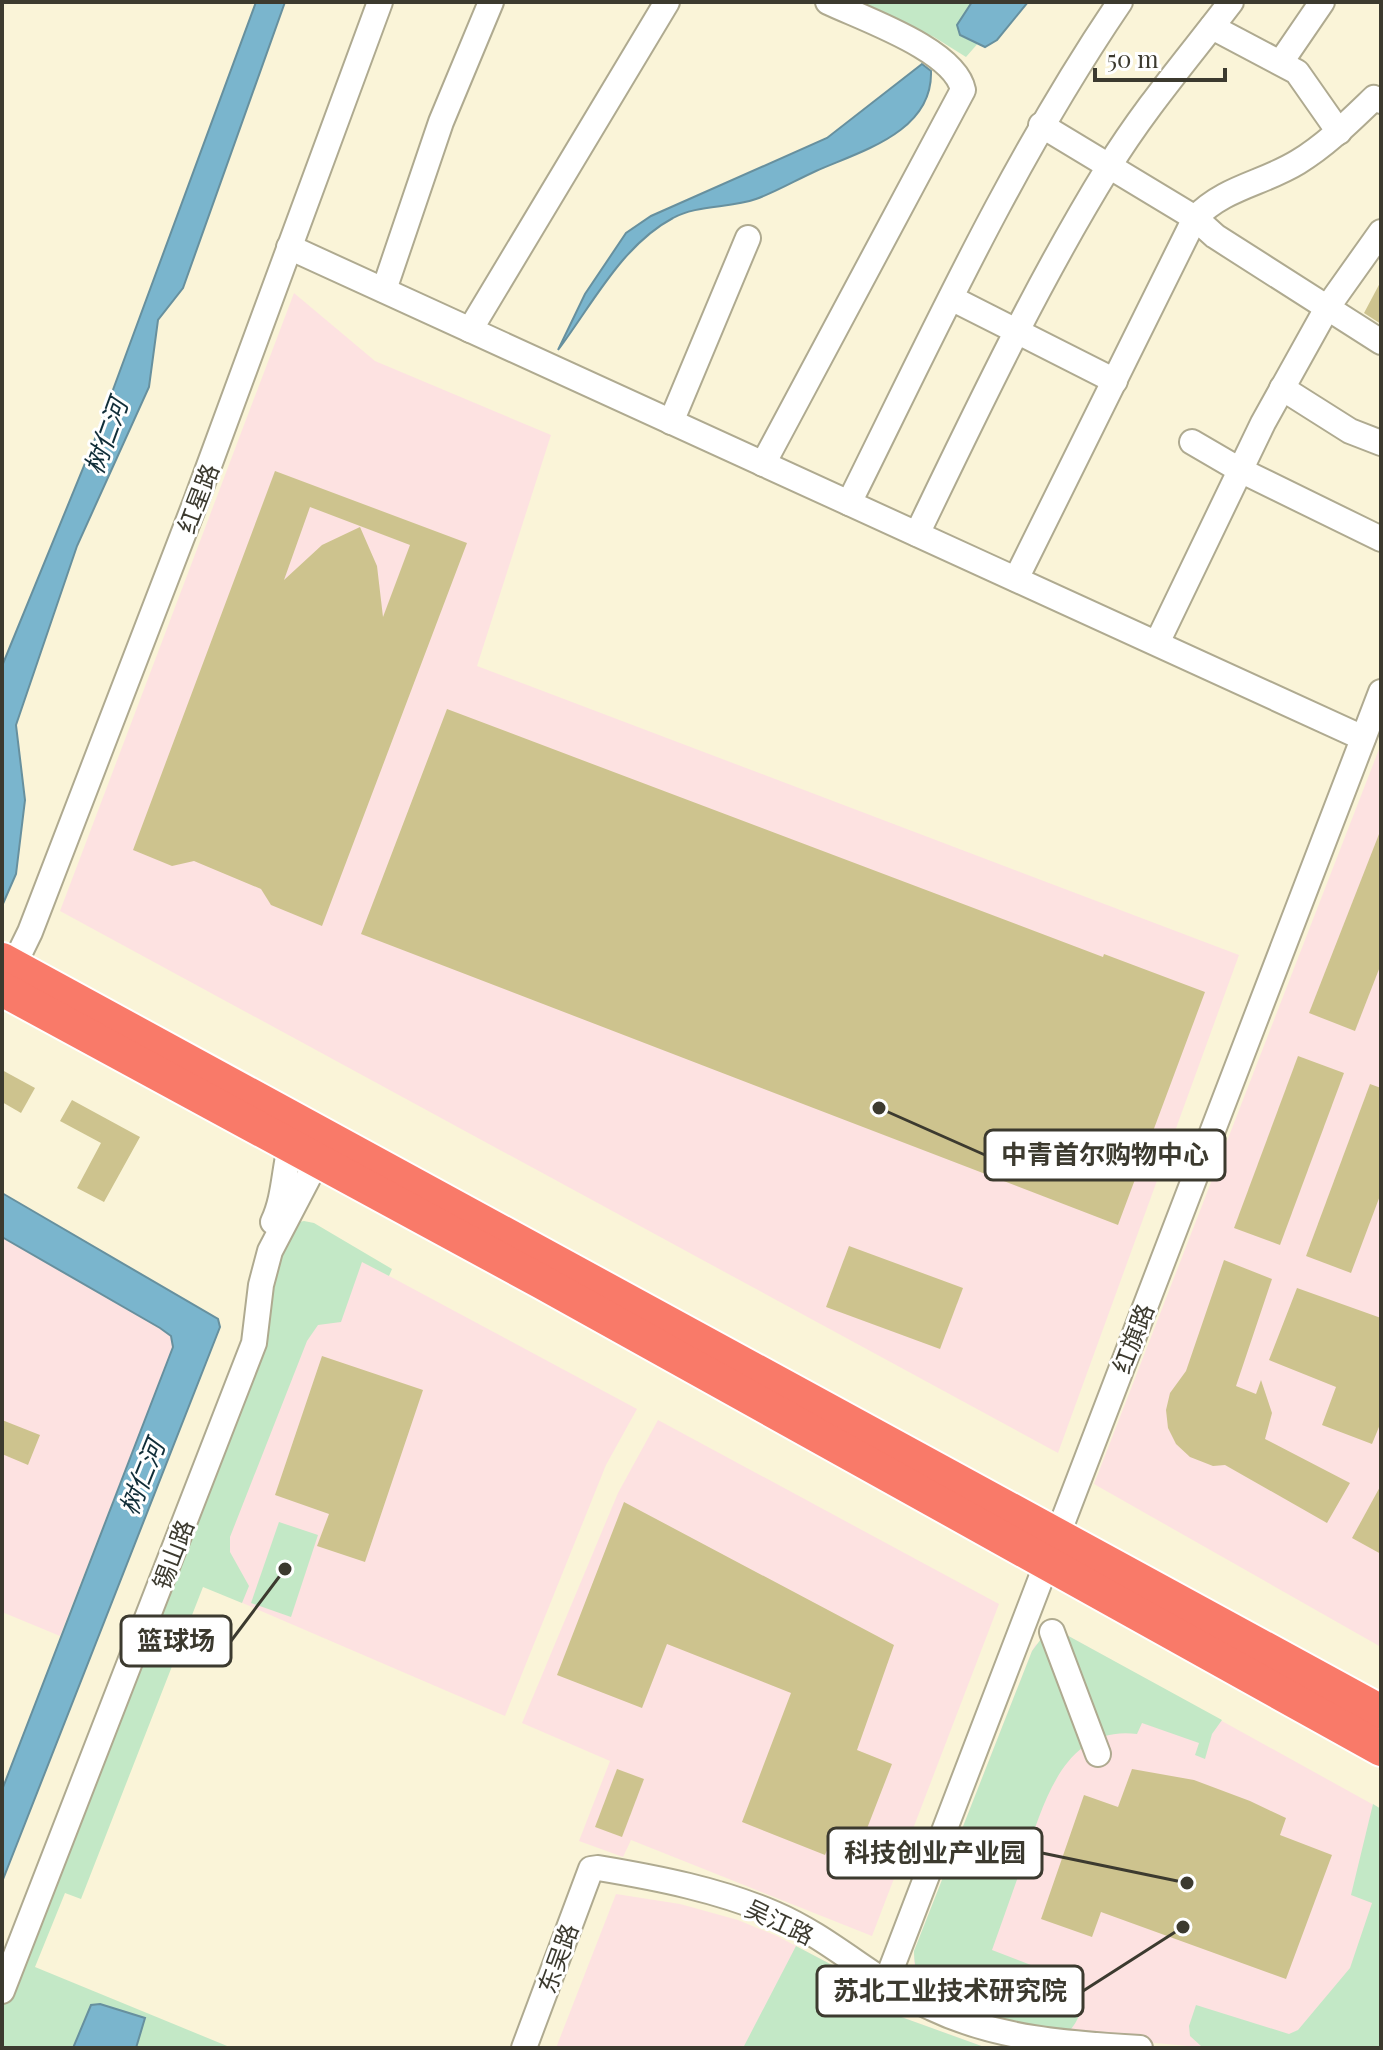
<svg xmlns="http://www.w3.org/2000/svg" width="1383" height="2050" font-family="'Playfair Display','Noto Sans SC',serif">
	<rect width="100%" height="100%" fill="#faf4d8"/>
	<!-- commercial -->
	<g fill="#fde2e1">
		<polygon points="294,293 375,361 551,435 477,666 1239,955 1058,1453 60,911"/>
		<polygon points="1381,744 1381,1647 1094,1484"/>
		<polygon points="2,1237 160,1328 171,1336 173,1347 60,1636 2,1612"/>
		<polygon points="337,1248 637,1409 606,1465 505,1716 203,1586"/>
		<polygon points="658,1420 999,1604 872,1936 631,1840 623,1857 579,1841 610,1761 522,1723 618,1493"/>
		<polygon points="1063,1633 1381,1809 1381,2048 1211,2048 1065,2035 926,1989 914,1966 914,1951 1032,1651 1035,1645"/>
		<polygon points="616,1894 680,1904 738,1920 777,1936 834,1966 893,2014 987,2048 556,2048"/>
	</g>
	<!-- green -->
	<g fill="#c3e8c6">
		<polygon points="856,2 1014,2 966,57 934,37"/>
		<polygon points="304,1221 314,1223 392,1269 389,1276 362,1262 341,1322 318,1325 307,1341 230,1537 230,1552 249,1586 242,1603 203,1587 81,1899 65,1893 35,1967 232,2048 2,2048 2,2010 257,1362 271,1277 294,1223"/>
		<polygon points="279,1522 318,1535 291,1617 251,1603"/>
		<path d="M 1063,1633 L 1222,1720 L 1212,1734 L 1205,1759 L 1195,1755 L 1199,1743 L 1142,1723 L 1137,1734 C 1064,1725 1044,1803 1025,1857 C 1014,1888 1003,1919 992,1950 L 1083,1985 C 1087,2000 1078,2026 1065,2035 C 1038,2031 957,2014 937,2000 C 920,1988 914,1970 914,1951 L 1032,1651 L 1044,1635 Z"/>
		<polygon points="1373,1804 1381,1809 1381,2048 1201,2046 1190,2036 1189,2026 1196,2005 1289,2034 1298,2030 1350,1968 1372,1903 1351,1895"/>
		<polygon points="796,1946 834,1966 893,2014 987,2048 743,2048"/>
	</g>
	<!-- water -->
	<g fill="#7ab5cd" stroke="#67909e" stroke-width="2">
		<polygon points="256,2 285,2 183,288 158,320 149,387 77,546 16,725 25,800 16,874 2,906 2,666 93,444"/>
		<polygon points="972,2 1028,2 997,40 985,47 960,35 957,25"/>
		<path d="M 922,64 L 931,71 C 933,132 861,151 816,171 C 796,180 776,192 756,199 C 730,208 696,205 673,218 C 622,245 592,305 558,350 L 585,294 L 626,233 L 651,216 L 827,138 Z"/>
		<polygon points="2,1193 218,1319 220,1327 2,1882 2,1790 173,1347 171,1336 160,1328 2,1237"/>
		<polygon points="100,2004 145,2018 136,2048 73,2048 91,2005"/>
	</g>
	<!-- building -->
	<g fill="#cdc38e" fill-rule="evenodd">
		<polygon points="1381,281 1381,324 1364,313"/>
		<path d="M 275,471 L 467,543 L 322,926 L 271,905 L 261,889 L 194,861 L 172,866 L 133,850 ZM 310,507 L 410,545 L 383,617 L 377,566 L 360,527 L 322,545 L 284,580 Z"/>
		<polygon points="447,709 1103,957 1104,954 1205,992 1118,1225 361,934"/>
		<polygon points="1381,829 1381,964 1355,1031 1309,1013"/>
		<polygon points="1298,1056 1344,1073 1280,1245 1234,1228"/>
		<polygon points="2,1070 35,1088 21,1113 2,1102"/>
		<polygon points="1370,1084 1381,1088 1381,1193 1351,1273 1306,1256"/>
		<polygon points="72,1100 140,1137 104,1202 77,1188 101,1143 60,1121"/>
		<polygon points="849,1246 963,1288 940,1349 826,1307"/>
		<polygon points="1224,1260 1272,1279 1236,1386 1256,1394 1261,1380 1272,1413 1265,1439 1350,1483 1327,1523 1225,1465 1213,1466 1190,1457 1176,1444 1168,1428 1166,1410 1170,1393 1186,1371"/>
		<polygon points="1297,1288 1381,1318 1381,1422 1372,1444 1322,1425 1336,1387 1269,1360"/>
		<polygon points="322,1356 423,1390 365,1562 317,1546 329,1514 275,1495"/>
		<polygon points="2,1420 40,1435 28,1465 2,1454"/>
		<polygon points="1381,1485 1381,1554 1352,1538"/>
		<polygon points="624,1502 894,1645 857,1750 892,1764 861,1844 834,1833 825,1855 742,1822 791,1693 667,1644 642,1708 557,1675"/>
		<polygon points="617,1769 644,1779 622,1837 595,1827"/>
		<polygon points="1132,1769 1194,1780 1250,1801 1286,1818 1280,1835 1332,1855 1286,1979 1101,1912 1092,1937 1041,1919 1084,1795 1118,1807"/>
	</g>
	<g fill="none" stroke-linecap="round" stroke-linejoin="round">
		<defs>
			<g id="minor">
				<polyline points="1212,27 1297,72 1339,132"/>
				<polyline points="1281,62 1322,2"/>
				<polyline points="1041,125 1195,218 1215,236 1381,342"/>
				<polyline points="289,247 1363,738"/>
				<polyline points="384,290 441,122 491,2"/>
				<polyline points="951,298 1115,381"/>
				<polyline points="470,330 667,2"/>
				<polyline points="1282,388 1350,431 1381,443"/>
				<polyline points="671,422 748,238"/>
				<polyline points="1192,442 1240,470 1381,539"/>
				<path d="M 763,464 L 963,90 C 955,50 864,19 828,2"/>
				<path d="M 849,503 C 934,332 1012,161 1120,2"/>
				<path d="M 917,534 C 977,410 1036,285 1108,168 C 1144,109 1189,57 1231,2"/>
				<path d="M 1016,579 L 1195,218 C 1225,187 1262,184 1298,162 C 1326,145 1350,121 1374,98 L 1381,101"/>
				<polyline points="1157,643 1263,423 1327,308 1381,232"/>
				<polyline points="7,979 30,932 196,501 380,2"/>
				<path d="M 273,1222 C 284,1199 284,1172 290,1147"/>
				<polyline points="1052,1632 1098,1754"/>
				<polyline points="885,1985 1381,692"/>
				<polyline points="2,1991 254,1343 261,1285 270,1251 317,1161"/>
				<path d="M 524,2048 L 591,1869 L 598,1868 C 658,1878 719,1890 775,1914 C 831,1938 876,1983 932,2008 C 997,2039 1070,2044 1140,2048"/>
			</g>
			<g id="highway">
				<polyline points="2,960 1381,1712"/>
				<polyline points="2,989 542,1282 1381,1749"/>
			</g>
		</defs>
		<!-- minor casing -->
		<use href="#minor" stroke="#afaa90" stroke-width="28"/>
		<!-- highway casing -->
		<use href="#highway" stroke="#fff" stroke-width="38"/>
		<!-- minor -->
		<use href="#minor" stroke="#fff" stroke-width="24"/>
		<!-- highway -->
		<use href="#highway" stroke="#f97a69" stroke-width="34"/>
	</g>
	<g text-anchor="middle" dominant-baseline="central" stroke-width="6" stroke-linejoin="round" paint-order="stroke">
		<!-- street labels -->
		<g font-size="24" fill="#3c3a2f" stroke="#fff">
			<text transform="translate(197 498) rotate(-69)">红星路</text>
			<text transform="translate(1132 1338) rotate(-69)">红旗路</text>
			<text transform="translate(172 1554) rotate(-69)">锡山路</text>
			<text transform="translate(780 1921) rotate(25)">吴江路</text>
			<text transform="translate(557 1958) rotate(-70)">东吴路</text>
		</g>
		<!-- water labels -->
		<g font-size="26" font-style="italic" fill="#112e39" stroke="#fff">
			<text transform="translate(105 436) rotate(-70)">树仁河</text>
			<text transform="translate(141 1477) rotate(-68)">树仁河</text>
		</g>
	</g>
	<!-- callouts -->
	<path fill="none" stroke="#3c3a2f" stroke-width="3" d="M879 1108L985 1155M285 1569L231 1641M1187 1883L1042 1853M1183 1927L1083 1991"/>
	<g fill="#3c3a2f" stroke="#fff" stroke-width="3">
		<circle cx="879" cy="1108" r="8"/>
		<circle cx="285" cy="1569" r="8"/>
		<circle cx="1187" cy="1883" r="8"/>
		<circle cx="1183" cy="1927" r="8"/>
	</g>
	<g fill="#fff" stroke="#3c3a2f" stroke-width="3">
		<rect x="985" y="1130" width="240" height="50" rx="8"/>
		<rect x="121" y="1616" width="110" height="50" rx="8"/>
		<rect x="828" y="1828" width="214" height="50" rx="8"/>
		<rect x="817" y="1966" width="266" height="50" rx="8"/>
	</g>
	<g font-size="26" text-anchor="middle" font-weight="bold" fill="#3c3a2f">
		<text x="1105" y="1164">中青首尔购物中心</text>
		<text x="176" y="1650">篮球场</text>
		<text x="935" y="1862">科技创业产业园</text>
		<text x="950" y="2000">苏北工业技术研究院</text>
	</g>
	<!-- border -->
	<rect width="1383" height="2050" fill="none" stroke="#3c3a2f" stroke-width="8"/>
	<!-- scale -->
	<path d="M1095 68v12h130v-12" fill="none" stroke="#3c3a2f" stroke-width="4"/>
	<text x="1107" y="68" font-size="24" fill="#3c3a2f" stroke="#ffffff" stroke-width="6" paint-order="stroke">50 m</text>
</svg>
